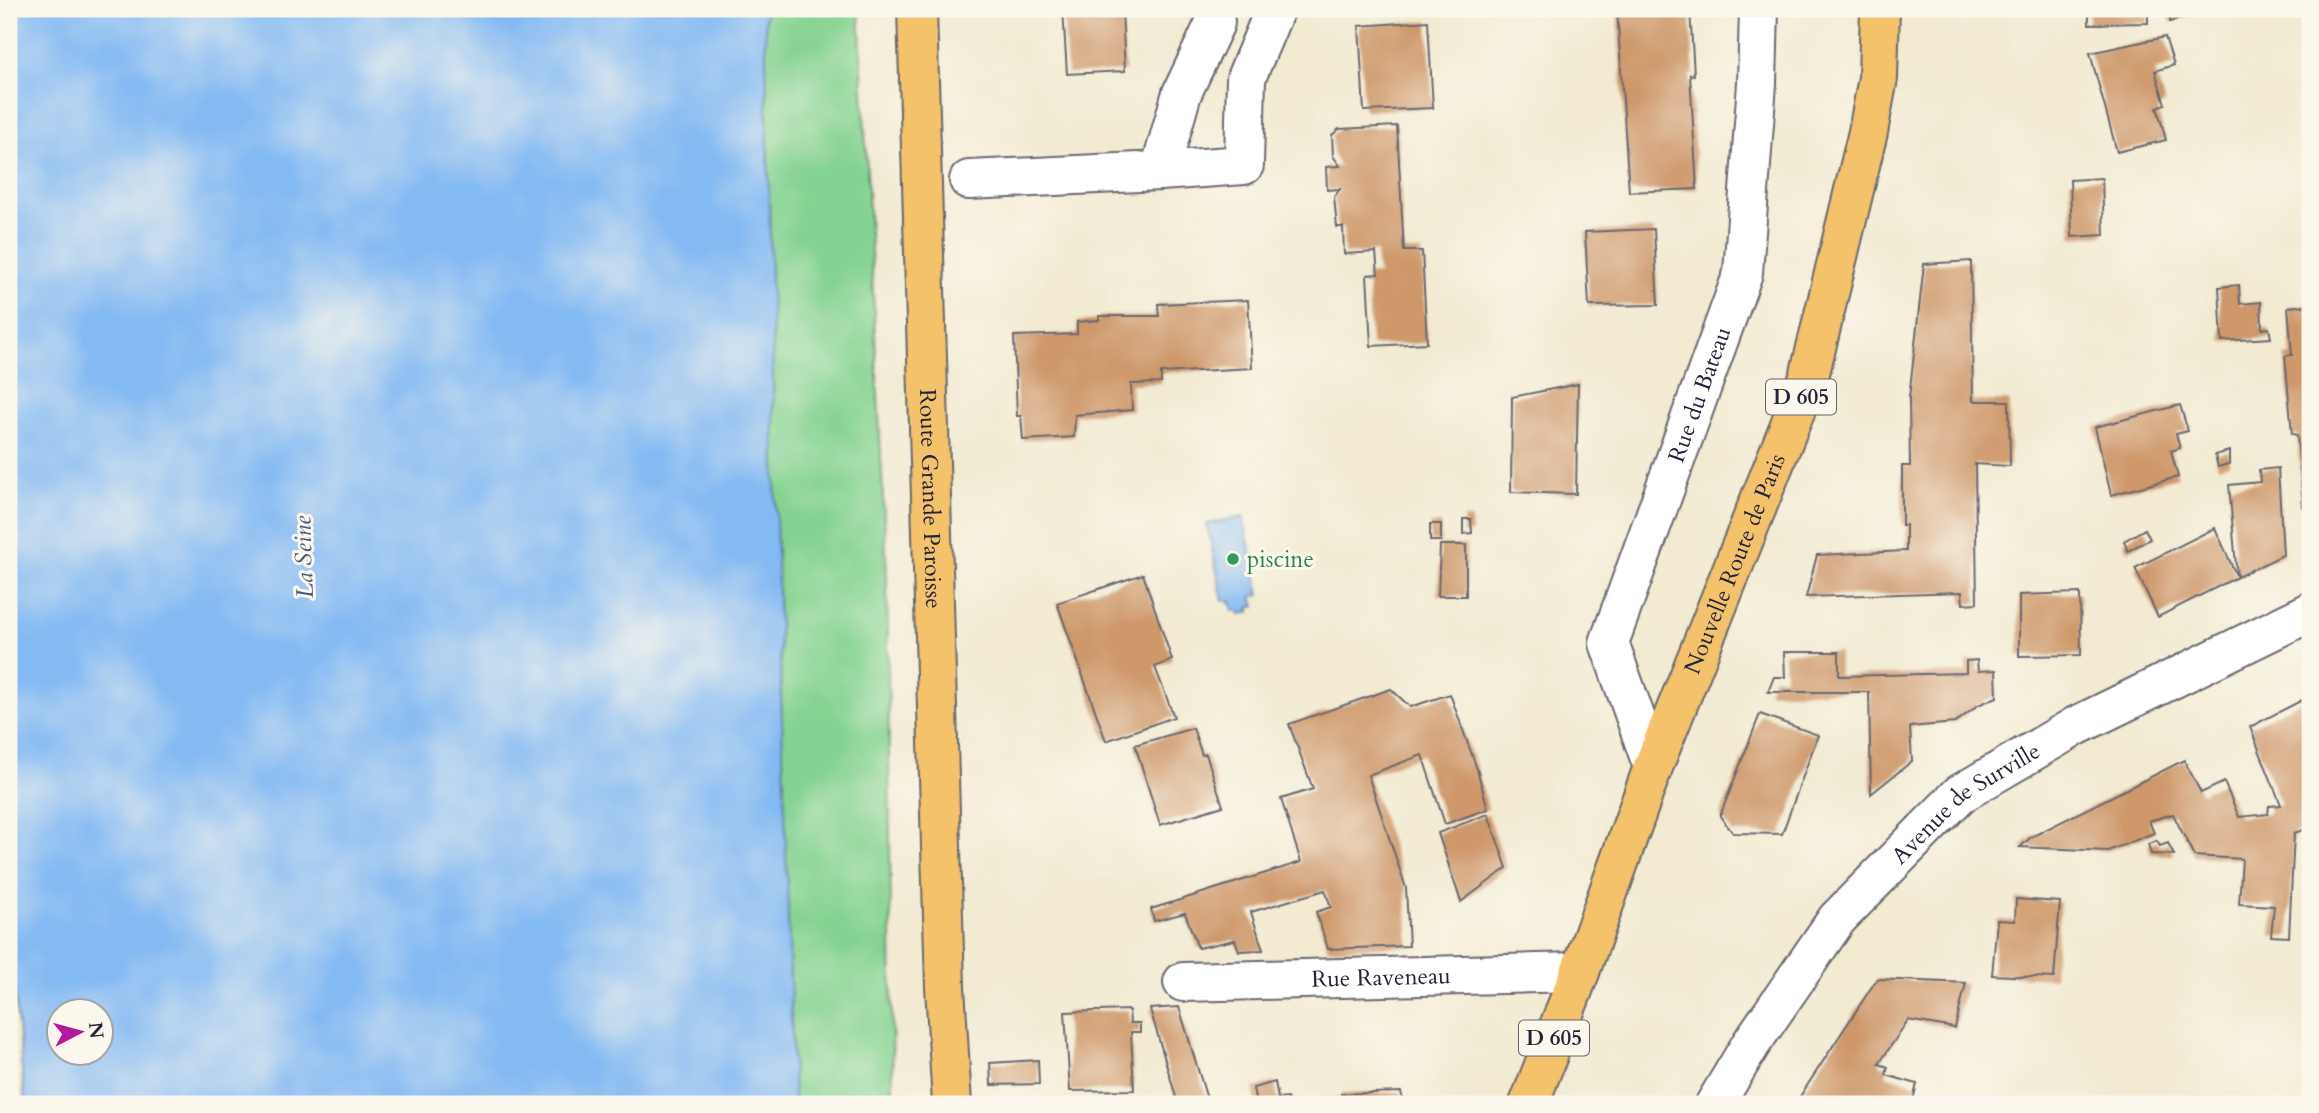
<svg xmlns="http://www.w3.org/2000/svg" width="2319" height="1113" font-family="Cardo,serif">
	<rect width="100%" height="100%" fill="#fbf7ec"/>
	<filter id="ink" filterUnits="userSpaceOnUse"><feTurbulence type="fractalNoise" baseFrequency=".0143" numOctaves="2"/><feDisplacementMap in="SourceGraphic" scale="14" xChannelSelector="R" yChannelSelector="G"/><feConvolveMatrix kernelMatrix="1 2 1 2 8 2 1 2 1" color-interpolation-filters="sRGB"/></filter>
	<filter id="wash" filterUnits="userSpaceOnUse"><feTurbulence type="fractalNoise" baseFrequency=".00686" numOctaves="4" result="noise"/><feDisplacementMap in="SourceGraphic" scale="28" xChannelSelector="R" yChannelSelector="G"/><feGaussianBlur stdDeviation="1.57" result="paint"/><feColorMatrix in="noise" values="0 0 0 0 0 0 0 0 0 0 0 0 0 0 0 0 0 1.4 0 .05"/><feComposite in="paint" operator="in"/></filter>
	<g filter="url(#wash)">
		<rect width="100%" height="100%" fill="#f2ead1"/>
		<!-- green -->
		<polygon fill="#85d392" stroke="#547a66" stroke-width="2" points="747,9 859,9 887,577 893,1104 773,1104"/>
		<!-- water -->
		<g fill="#84baf3" stroke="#536e97" stroke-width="2" fill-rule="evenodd">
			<path d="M 9,9 L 765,9 L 777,558 L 794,1104 L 25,1104 L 9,930 ZM 60,1012 L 102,1012 L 102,1054 L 60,1054 Z"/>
			<polygon points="1243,517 1260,595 1252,596 1255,606 1249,608 1250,612 1240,614 1238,610 1233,611 1230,600 1223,601 1207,524"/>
		</g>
		<g id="blocks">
			<!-- building -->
			<g fill="#ce986a">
				<polygon points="1063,9 1122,9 1125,71 1067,74"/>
				<polygon points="1617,9 1690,9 1694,75 1690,74 1697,189 1629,192"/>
				<polygon points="2089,9 2148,9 2148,23 2089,24"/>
				<polygon points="2170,9 2204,9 2204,11 2170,22"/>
				<polygon points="1428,21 1433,108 1364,111 1359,26"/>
				<polygon points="2165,37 2174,65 2155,71 2165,104 2157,107 2166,140 2117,152 2090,53"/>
				<polygon points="1397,126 1404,251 1422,251 1427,343 1371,346 1367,275 1378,274 1376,252 1344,254 1343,227 1337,227 1334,197 1340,189 1327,190 1326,167 1340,166 1333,156 1332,135 1339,129"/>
				<polygon points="2102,178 2104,235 2072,237 2070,180"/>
				<polygon points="1654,229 1658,305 1589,306 1585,232"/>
				<polygon points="1971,261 1973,401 2009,401 2010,466 1975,464 1977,603 1963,604 1962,592 1806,597 1817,555 1906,551 1906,525 1902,525 1902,466 1910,466 1909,398 1924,264"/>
				<polygon points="2239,285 2240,304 2261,302 2262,329 2269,328 2271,338 2222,341 2219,287"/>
				<polygon points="1248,300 1252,368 1161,373 1161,383 1131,384 1132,410 1075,415 1074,437 1023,440 1021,416 1017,416 1014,336 1077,334 1077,322 1099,320 1099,316 1159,316 1158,304"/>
				<polygon points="2310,305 2310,507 2303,507 2297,435 2292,434 2285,356 2292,355 2288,307"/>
				<polygon points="1578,384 1576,494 1511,492 1512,397"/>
				<polygon points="2180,405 2188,431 2176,434 2180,448 2171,451 2178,477 2111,495 2095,427"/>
				<polygon points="2229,451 2229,464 2218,467 2215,455"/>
				<polygon points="2278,468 2283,555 2237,577 2229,485 2260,482 2259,470"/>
				<polygon points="1463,519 1471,519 1472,533 1463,534"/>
				<rect x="1430" y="524" width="11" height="17"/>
				<polygon points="2215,528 2237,577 2158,617 2135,568"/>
				<polygon points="2145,529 2150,539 2128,551 2124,541"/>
				<polygon points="1440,545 1466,545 1466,596 1438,596"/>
				<polygon points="1143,574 1172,660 1155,667 1174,717 1106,741 1057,603"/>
				<polygon points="2080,593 2081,655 2019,656 2019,595"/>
				<polygon points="1784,652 1839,652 1839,676 1966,673 1966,661 1977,660 1978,671 1996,670 1997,697 1978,705 1955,723 1910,727 1912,761 1871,794 1869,692 1768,692 1774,677 1785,677"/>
				<polygon points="1391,689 1410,707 1450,694 1477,769 1488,809 1445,824 1422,755 1368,775 1406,888 1409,946 1328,949 1316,912 1331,907 1325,890 1251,912 1263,950 1239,951 1235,940 1198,948 1185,913 1154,921 1151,909 1301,862 1281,799 1313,789 1289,724"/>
				<polygon points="2310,696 2310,828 2294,833 2289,937 2271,936 2274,906 2239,904 2242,859 2194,856 2173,814 2149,821 2154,833 2108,851 2020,847 2031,837 2184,760 2201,793 2224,782 2239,817 2268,814 2269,806 2281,805 2250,727"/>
				<polygon points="1760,714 1818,735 1782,834 1733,833 1720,816"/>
				<polygon points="1193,728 1202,755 1206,754 1223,806 1160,825 1135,745"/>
				<polygon points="1488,814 1507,868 1461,902 1438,833"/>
				<polygon points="2157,841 2160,846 2168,843 2174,855 2151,854 2148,844"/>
				<polygon points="2016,899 2060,902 2054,978 1992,975 1997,920 2015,921"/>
				<polygon points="1877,979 1966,983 1955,1028 1908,1020 1879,1064 1888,1067 1886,1075 1917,1084 1912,1104 1795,1104"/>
				<polygon points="1179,1007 1207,1099 1192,1104 1178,1104 1150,1009"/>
				<polygon points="1129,1010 1130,1023 1140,1023 1140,1032 1131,1032 1134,1090 1070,1091 1065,1012"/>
				<polygon points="1038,1060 1039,1084 991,1085 990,1063"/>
				<polygon points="1275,1082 1278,1099 1287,1098 1289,1104 1256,1104 1253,1088"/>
				<polygon points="1401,1092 1404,1104 1322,1104 1322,1098 1341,1098 1341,1094"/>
			</g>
		</g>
	</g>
	<g filter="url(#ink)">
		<use href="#blocks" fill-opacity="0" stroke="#6b6870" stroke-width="2"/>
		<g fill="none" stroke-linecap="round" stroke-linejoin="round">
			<defs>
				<g id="minor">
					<polyline points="1214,9 1215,23 1182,93 1160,171 1244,165 1246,78 1275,9"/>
					<polyline points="969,180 1160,171"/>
					<path id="s1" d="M 1653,767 L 1609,643 L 1743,273 L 1757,83 L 1759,9"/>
					<path id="s2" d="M 1183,982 L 1580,972"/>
					<path id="s3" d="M 1715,1104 L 1751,1044 L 1837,919 L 1960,794 L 2076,726 L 2310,612"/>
				</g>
				<g id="major">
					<path id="s4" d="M 917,9 L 945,987 L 952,1104"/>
					<path id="s5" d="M 1529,1104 L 1580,972 L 1653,767 L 1809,377 L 1868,132 L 1878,78 L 1880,9"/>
				</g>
			</defs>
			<!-- minor casing -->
			<use href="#minor" stroke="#6b6870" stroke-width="42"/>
			<!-- major casing -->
			<use href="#major" stroke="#6b6870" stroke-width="42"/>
			<!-- minor -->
			<use href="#minor" stroke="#fff" stroke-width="38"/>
			<!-- major -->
			<use href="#major" stroke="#f3c26a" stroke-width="38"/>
		</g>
	</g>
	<!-- markers -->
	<circle fill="#2e9e5b" stroke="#fbf7ec" stroke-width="2.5" cx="1233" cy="559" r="7"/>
	<g text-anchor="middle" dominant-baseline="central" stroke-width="6" stroke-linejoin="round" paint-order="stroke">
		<!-- shield labels -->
		<g fill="#fbf7ec" stroke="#636270" stroke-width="2">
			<rect x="1766" y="379.5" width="70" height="35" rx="5"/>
			<rect x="1519" y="1020.5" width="70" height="35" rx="5"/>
		</g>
		<g font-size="21" font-weight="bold" fill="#22223b">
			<text x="1801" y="397">D 605</text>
			<text x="1554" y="1038">D 605</text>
		</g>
		<!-- street labels -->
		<g font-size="23" fill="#22223b" stroke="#fbf7ec">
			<text stroke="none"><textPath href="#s1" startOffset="396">Rue du Bateau</textPath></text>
			<text stroke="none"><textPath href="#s4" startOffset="490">Route Grande Paroisse</textPath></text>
			<text stroke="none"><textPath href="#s5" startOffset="578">Nouvelle Route de Paris</textPath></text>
			<text stroke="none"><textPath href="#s3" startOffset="396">Avenue de Surville</textPath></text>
			<text stroke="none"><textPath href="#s2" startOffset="198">Rue Raveneau</textPath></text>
		</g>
		<!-- leisure labels -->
		<g font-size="23" fill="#27864d" stroke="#fbf7ec" text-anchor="start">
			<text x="1247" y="559">piscine</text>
		</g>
		<!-- water labels -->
		<g font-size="24" font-style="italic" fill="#44577b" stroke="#fbf7ec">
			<text transform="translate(304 557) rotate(-92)">La Seine</text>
		</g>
	</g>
	<!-- margin -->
	<rect width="2319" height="1113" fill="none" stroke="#fbf7ec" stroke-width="35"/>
	<!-- north arrow -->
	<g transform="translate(80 1032) rotate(84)"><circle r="33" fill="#fbf7ec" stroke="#a4a2a5" stroke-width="2"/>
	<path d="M0-5L12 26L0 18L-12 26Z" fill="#b5179e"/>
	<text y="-10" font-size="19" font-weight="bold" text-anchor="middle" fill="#22223b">N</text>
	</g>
</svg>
